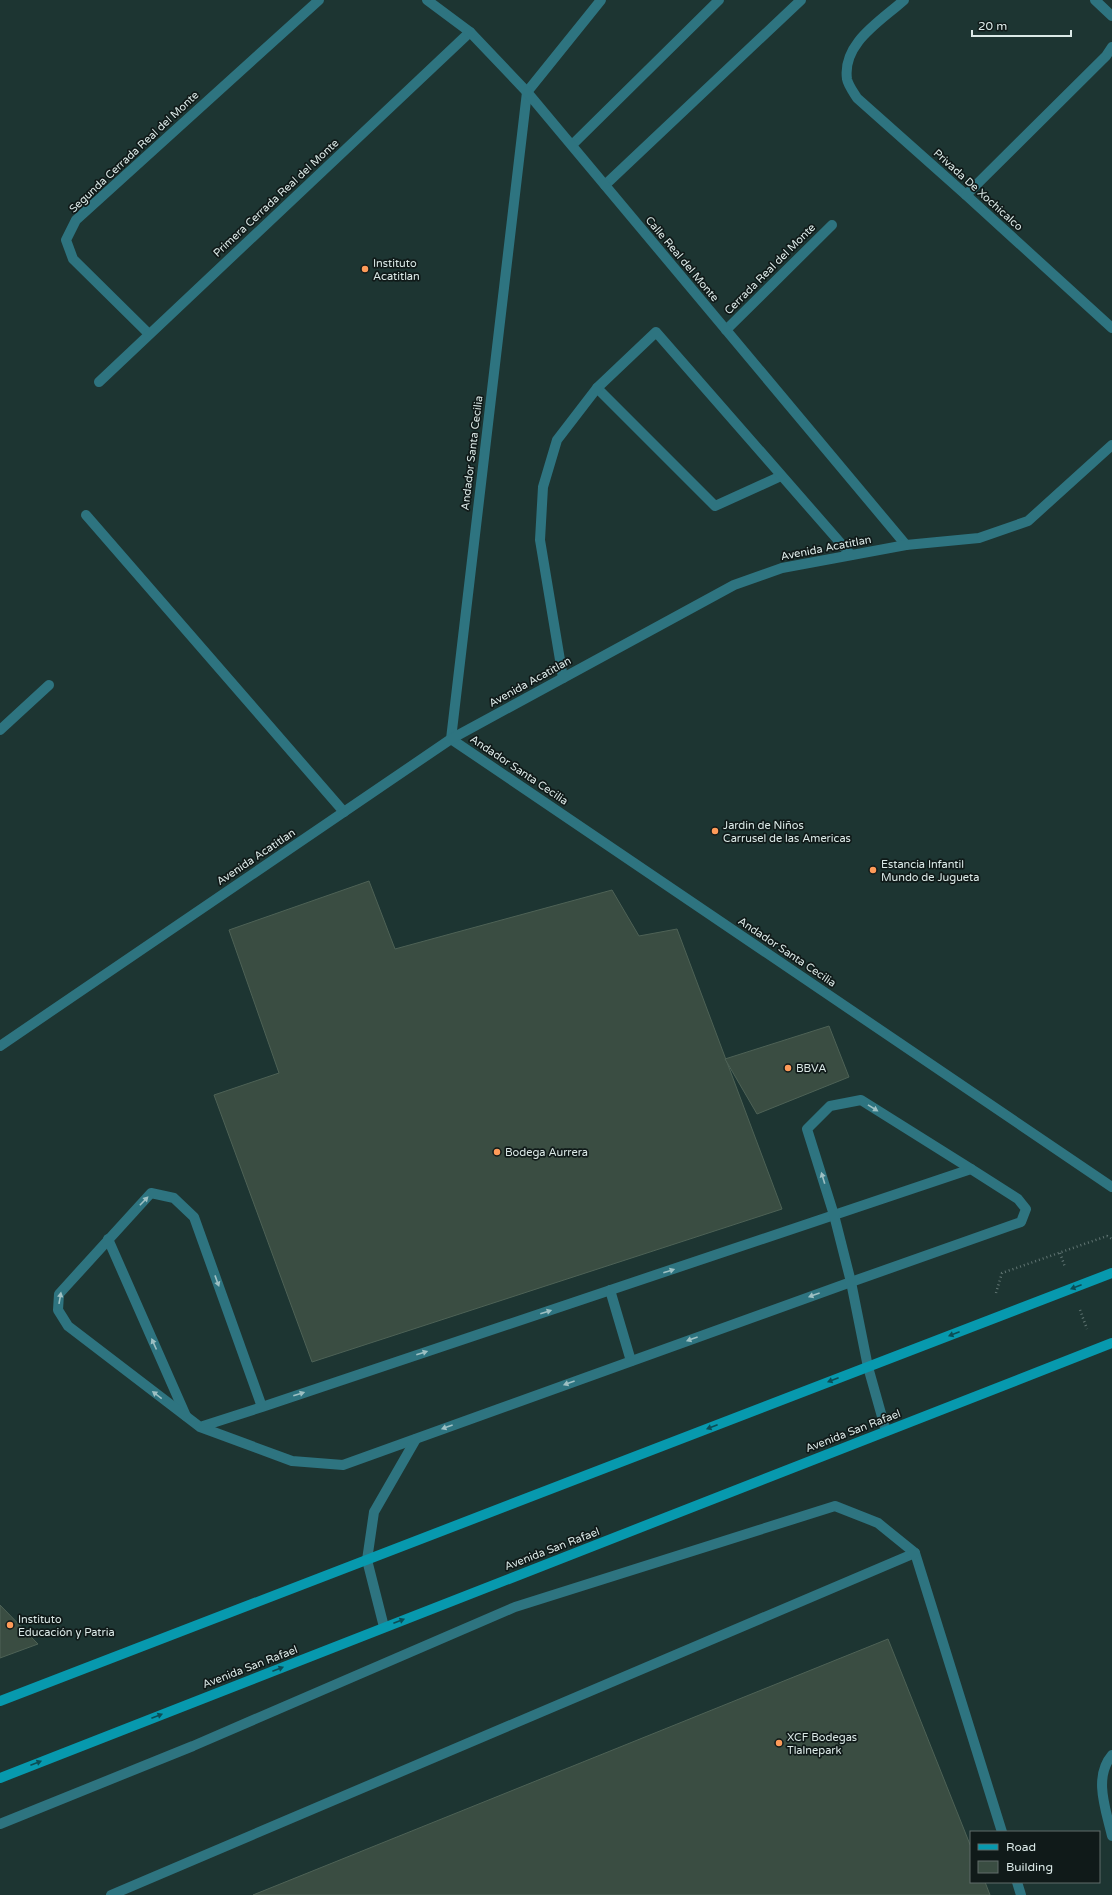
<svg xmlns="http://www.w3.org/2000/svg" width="1112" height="1895" font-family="'Varela Round',sans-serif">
	<rect width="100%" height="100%" fill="#1d3532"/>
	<!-- building -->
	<g fill="#3a4d42" stroke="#4e6256">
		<polygon points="369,881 395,949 612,890 639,936 677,929 782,1209 312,1362 214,1095 279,1073 229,930"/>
		<polygon points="829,1026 849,1077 757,1114 725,1059"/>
		<polygon points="0,1605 38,1644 0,1658"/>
		<polygon points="888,1639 971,1847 971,1882 985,1882 990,1895 253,1895"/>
	</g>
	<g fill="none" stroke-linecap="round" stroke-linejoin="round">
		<!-- path -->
		<g stroke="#617573" stroke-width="2.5" stroke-dasharray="1 3" stroke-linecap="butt">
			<polyline points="1060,1253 1065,1267"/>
			<polyline points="996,1293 1002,1273 1107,1236 1112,1239"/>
			<polyline points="1080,1310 1087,1329"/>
		</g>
		<!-- service -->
		<g stroke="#2e7480" stroke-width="10">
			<polyline points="597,388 715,506 781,476"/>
			<polyline points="86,515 344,812"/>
			<polyline points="563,678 540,540 543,487 557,440 597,388 656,332 851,555"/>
			<polyline points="108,1239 186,1416"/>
			<polyline points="610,1290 631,1361"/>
			<polyline points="200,1427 262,1407 194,1217 174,1198 151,1193 59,1294 58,1310 68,1326 200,1427 292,1461 343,1465 851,1282 1021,1222 1026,1209 1018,1199 971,1169 262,1407"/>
			<polyline points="886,1431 868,1367 851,1282 834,1215 807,1129 830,1106 861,1100 971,1169"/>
			<polyline points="384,1627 367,1560 374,1512 416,1439"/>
			<path d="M 1112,1755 C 1093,1777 1106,1810 1112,1836"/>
			<polyline points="0,1824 193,1746 515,1607 835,1506 878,1523 915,1553 1002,1832"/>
			<polyline points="1017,1882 1021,1895"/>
			<polyline points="111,1895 915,1553"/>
		</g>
		<!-- pedestrian -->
		<g stroke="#2e7480" stroke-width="10">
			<polyline points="572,145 719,0"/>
			<polyline points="726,330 832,225"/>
			<polyline points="451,739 527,92"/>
		</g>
		<!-- minor -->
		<g stroke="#2e7480" stroke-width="10">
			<path d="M 904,0 C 881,21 842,43 847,79 C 848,85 854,93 857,98 L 966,195 L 1112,328"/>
			<polyline points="1095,0 1112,16"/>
			<polyline points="527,92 601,0"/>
			<polyline points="605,185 801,0"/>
			<polyline points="966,195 1106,56 1112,47"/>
			<polyline points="149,334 73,259 66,240 76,220 319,0"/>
			<polyline points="99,382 470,32"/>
			<polyline points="0,730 49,685"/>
			<polyline points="451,739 1112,1187"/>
		</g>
		<!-- tertiary -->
		<g stroke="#2e7480" stroke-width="10">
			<polyline points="427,0 470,32 527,92 906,545"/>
			<polyline points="0,1046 451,739 734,585 782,568 906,545 979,538 1028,521 1112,445"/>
		</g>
		<!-- secondary -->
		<g stroke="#0799ae" stroke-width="10">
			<polyline points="0,1701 1112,1273"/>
			<polyline points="0,1778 1112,1343"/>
		</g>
	</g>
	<!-- one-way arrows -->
	<defs><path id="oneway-solid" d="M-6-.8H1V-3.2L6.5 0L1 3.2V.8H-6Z"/></defs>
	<g fill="#9ec0c3">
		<use href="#oneway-solid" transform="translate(873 1108) rotate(32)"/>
		<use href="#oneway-solid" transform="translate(823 1178) rotate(-107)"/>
		<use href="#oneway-solid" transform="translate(144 1201) rotate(-46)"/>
		<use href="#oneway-solid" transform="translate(669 1271) rotate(-18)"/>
		<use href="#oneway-solid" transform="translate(217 1281) rotate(70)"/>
		<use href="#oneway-solid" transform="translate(814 1295) rotate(160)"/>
		<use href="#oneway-solid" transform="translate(60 1298) rotate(-80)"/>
		<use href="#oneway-solid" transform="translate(546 1312) rotate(-18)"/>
		<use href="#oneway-solid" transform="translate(692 1339) rotate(160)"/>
		<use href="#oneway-solid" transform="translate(154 1344) rotate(-114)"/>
		<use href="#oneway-solid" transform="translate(422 1353) rotate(-18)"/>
		<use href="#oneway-solid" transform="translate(569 1383) rotate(160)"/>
		<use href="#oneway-solid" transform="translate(299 1394) rotate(-18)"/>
		<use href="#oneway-solid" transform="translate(157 1395) rotate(-142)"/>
		<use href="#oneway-solid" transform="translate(447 1427) rotate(160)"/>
	</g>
	<g fill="#0c4d55">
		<use href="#oneway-solid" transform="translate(1076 1287) rotate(159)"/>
		<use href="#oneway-solid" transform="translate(954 1334) rotate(159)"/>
		<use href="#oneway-solid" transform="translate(833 1380) rotate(159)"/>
		<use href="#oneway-solid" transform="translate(712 1427) rotate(159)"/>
		<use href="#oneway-solid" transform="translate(399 1621) rotate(-21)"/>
		<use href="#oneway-solid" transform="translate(278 1669) rotate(-21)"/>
		<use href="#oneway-solid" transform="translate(157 1716) rotate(-21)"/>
		<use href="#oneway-solid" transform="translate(36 1763) rotate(-21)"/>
	</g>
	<!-- markers -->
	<g fill="#fe9b59" stroke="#101a19" stroke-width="1.5">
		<circle cx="365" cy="269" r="4"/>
		<circle cx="715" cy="831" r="4"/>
		<circle cx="873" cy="870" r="4"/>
		<circle cx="788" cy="1068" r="4"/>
		<circle cx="497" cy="1152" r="4"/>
		<circle cx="10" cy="1625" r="4"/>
		<circle cx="779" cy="1743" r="4"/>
	</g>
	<g text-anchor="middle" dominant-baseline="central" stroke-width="3.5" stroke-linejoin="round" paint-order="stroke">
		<!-- street labels -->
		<g font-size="11" fill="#dbe9e7" stroke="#101a19">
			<text transform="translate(134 152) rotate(-43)">Segunda Cerrada Real del Monte</text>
			<text transform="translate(978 190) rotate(42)">Privada De Xochicalco</text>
			<text transform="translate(276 198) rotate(-43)">Primera Cerrada Real del Monte</text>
			<text transform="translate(682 259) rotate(50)">Calle Real del Monte</text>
			<text transform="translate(770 269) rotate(-45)">Cerrada Real del Monte</text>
			<text transform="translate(472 453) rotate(-83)">Andador Santa Cecilia</text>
			<text transform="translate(826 548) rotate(-11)">Avenida Acatitlan</text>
			<text transform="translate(530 682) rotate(-29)">Avenida Acatitlan</text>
			<text transform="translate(519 770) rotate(34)">Andador Santa Cecilia</text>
			<text transform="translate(256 857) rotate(-34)">Avenida Acatitlan</text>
			<text transform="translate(787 952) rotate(34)">Andador Santa Cecilia</text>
			<text transform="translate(853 1431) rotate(-21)">Avenida San Rafael</text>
			<text transform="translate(552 1549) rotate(-21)">Avenida San Rafael</text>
			<text transform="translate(250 1667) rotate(-21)">Avenida San Rafael</text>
		</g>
		<!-- poi labels -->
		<g font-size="11" fill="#dbe9e7" stroke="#101a19" text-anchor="start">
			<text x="373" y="263">Instituto<tspan x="373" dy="13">Acatitlan</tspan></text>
			<text x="723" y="825">Jardin de Niños<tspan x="723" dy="13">Carrusel de las Americas</tspan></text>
			<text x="881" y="864">Estancia Infantil<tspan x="881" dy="13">Mundo de Jugueta</tspan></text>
			<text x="796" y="1068">BBVA</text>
			<text x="505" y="1152">Bodega Aurrera</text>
			<text x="18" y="1619">Instituto<tspan x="18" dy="13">Educación y Patria</tspan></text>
			<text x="787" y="1737">XCF Bodegas<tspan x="787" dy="13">Tlalnepark</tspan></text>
		</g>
	</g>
	<!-- legend -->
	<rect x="970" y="1831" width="130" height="52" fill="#101a19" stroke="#616d6b"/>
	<rect x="978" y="1844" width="20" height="6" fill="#0799ae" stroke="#616d6b"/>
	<text x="1006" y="1851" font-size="12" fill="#dbe9e7">Road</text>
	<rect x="978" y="1861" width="20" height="12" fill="#3a4d42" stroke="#616d6b"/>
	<text x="1006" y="1871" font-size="12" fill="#dbe9e7">Building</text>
	<!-- scale -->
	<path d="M972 30v6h99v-6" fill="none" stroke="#dbe9e7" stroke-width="2"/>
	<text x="978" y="30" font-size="12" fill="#dbe9e7" stroke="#101a19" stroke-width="3" paint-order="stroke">20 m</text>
</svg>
